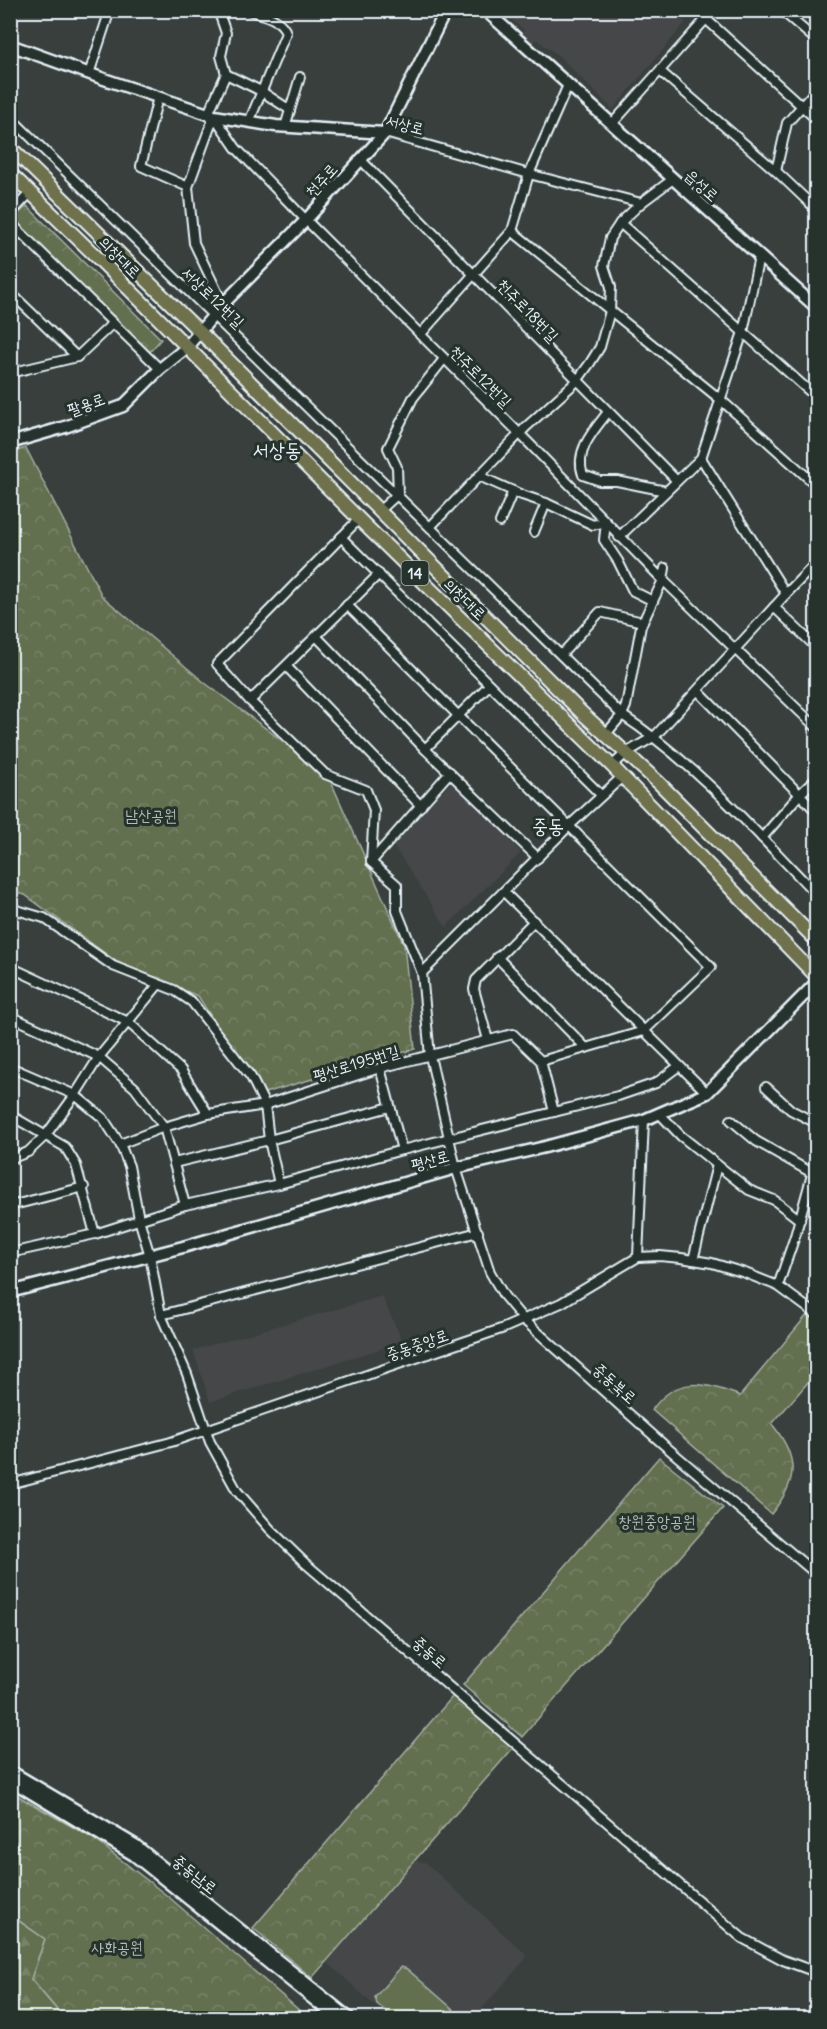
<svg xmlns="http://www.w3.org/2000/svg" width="827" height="2029" font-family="Delius,'Poor Story',sans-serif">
	<defs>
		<pattern id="forest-firs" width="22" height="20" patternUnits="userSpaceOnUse" patternTransform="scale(1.5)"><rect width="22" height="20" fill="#626f50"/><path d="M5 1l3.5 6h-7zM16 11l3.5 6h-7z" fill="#78846a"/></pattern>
		<pattern id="park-crowns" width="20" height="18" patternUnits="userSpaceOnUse" patternTransform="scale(1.5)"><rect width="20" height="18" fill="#626f50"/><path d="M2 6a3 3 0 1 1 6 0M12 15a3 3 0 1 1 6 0" fill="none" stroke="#78846a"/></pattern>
	</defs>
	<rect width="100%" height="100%" fill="#383f3d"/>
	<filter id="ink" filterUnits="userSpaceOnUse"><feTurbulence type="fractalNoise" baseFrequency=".0167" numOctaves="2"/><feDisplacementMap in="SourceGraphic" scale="12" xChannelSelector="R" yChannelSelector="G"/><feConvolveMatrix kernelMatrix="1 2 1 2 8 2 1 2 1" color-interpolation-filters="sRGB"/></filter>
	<g filter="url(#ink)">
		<!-- built -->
		<g fill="#454748">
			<polygon points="517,10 686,11 685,23 613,110 560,57 536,39 532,44 522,35 524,30 510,18"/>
			<polygon points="457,777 521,853 446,927 391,842"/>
			<polygon points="382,1296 403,1342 210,1402 193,1350"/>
			<polygon points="416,1861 426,1863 527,1955 525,1960 474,2018 388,2018 327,1962"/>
		</g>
		<!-- grass -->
		<polygon fill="#626f50" stroke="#a5b0a4" stroke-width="1.5" points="401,1967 407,1969 454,2010 456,2014 454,2018 394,2018 377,2004 375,1997"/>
		<!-- forest -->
		<polygon fill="url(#forest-firs)" stroke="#a5b0a4" stroke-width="1.5" points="10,1915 45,1939 31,1979 64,2018 11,2018"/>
		<!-- park -->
		<g fill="url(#park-crowns)" stroke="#a5b0a4" stroke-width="1.5">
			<polygon points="27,206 161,339 149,353 13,219"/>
			<polygon points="26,448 102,596 205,683 328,775 404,945 415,1049 261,1094 198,996 117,962 25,895 11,891 10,452"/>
			<path d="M 807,1315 L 816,1322 L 816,1373 L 772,1424 C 799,1458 799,1480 771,1514 L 652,1410 C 676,1375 705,1382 740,1396 Z"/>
			<polygon points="659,1457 723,1508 522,1737 463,1685"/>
			<polygon points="453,1696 513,1748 312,1978 253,1928"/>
			<polygon points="11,1792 94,1839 170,1898 308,2018 64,2018 31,1979 45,1939 11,1915 11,1858 18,1844 11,1837"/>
		</g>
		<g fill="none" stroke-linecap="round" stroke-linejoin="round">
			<defs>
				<g id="street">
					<polyline points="781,10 816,40"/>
					<polyline points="706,19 816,119"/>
					<polyline points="660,71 776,171 816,209"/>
					<polyline points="89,74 110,10"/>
					<polyline points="226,74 261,91 290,110"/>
					<polyline points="158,97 141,166 188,187"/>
					<polyline points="208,114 226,74 221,56 226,33 218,10"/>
					<polyline points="214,116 236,148 306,220 520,434 663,580 816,727"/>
					<polyline points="214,116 188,187 194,243 223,304"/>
					<path d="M 10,117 L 622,715 C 695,763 755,831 816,894"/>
					<path d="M 249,122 L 286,33 C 282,18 262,15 249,10"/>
					<polyline points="612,124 714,10"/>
					<polyline points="285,127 300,77"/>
					<polyline points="385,133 529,174 641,203"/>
					<polyline points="360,159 677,481"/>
					<polyline points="776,171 787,123 816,90"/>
					<polyline points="10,214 30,193"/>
					<polyline points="10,222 160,369"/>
					<polyline points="620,223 816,397"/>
					<polyline points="512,231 721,400 816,485"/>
					<polyline points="10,292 77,357"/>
					<polyline points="420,335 512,231 529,174 568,85"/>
					<polyline points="10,373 77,357 113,323"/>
					<path d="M 608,412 C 594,430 574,451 583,475 L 600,481 L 617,481 L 666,491"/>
					<polyline points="701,458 786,594"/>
					<polyline points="479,476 522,495 546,503 593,525 606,522 604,540 618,561 633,591 653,601"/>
					<polyline points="379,511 398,494 397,467 388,448 413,398 444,359"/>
					<polyline points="359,519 217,664 250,701 325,774 366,790 374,810 371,862 397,885 397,911 422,973 430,1056 456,1168 490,1272 504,1296 524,1320 664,1445 816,1574"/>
					<polyline points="500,522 513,491"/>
					<polyline points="430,527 526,427 577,381 590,363 600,347 610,311 611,287 604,266 610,238 620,223 641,203 673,179"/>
					<polyline points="534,532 546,503"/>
					<polyline points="341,537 601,795"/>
					<polyline points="619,537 701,458 743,332 759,257"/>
					<polyline points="347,605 711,967 644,1031 541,1061"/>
					<polyline points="774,607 816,647"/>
					<polyline points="317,637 425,749 538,858"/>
					<polyline points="561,655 600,612 643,622"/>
					<polyline points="287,667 421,806"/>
					<polyline points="698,691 816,811"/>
					<polyline points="250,701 379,574"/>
					<polyline points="605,735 622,715 626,706 641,626 663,580 665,568"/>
					<polyline points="425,749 489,685"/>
					<polyline points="612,766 626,753 655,736 786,594 816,563"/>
					<polyline points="762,838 800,794 816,779"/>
					<polyline points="371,862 450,772"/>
					<polyline points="504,892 707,1093"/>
					<polyline points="10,908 44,918 113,966 174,990 192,1002 251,1077 265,1105 269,1140 279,1184"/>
					<polyline points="497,957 586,1048"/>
					<polyline points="10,967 128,1022 181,1070 208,1114"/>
					<polyline points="422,973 570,825 622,777"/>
					<polyline points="10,1016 99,1057 135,1088 164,1127 185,1205"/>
					<polyline points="488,1040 474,989 476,980 534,921"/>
					<polyline points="10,1067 75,1095 103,1118 120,1144 129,1166 139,1219 150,1256 161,1315 187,1374 210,1442 237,1491 270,1529 305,1563 742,1938 783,1960 816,1972"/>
					<polyline points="380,1068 402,1150"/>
					<polyline points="766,1087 791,1110 816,1123"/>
					<polyline points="659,1113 681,1136 749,1190 774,1200 800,1220"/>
					<polyline points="10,1115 65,1147 76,1165 95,1234"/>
					<polyline points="731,1120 756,1141 812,1173"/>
					<polyline points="120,1144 164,1127 208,1114 265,1105 380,1068 513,1034 541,1061 554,1112"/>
					<polyline points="10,1159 28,1152 46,1135 75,1095 99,1057 158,985"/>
					<polyline points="174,1163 269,1140 390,1107"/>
					<polyline points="10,1206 84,1187"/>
					<polyline points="10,1253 95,1234 185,1205 279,1184 402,1150 618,1096 656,1083 679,1066"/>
					<polyline points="638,1257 644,1120"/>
					<polyline points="693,1260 717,1165"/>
					<polyline points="778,1286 795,1236 816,1160"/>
					<polyline points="161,1315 478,1232"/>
					<polyline points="10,1484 171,1442 504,1328 561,1303 638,1257 660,1256 681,1258 712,1263 745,1273 778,1286 816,1314"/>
				</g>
				<g id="secondary">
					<polyline points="485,10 816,307"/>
					<polyline points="10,45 104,79 214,116 276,126 385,133"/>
					<polyline points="10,443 65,427 123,406 160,369 186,348 223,304 306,220 385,133 446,10"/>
					<polyline points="10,1292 183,1247 456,1168 545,1147 644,1120 707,1093 816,983"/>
					<polyline points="10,1771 135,1845 349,2018"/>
					<polyline points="10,1780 134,1855 337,2018"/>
				</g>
				<g id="primary">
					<polyline points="10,147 200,332 582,713 659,783 816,940"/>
					<polyline points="10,173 105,265 365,525 612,766 816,976"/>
				</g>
			</defs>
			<!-- street casing -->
			<use href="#street" stroke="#e8f1f8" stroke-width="12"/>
			<!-- secondary casing -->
			<use href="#secondary" stroke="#e8f1f8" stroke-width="15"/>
			<!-- primary casing -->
			<use href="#primary" stroke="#e8f1f8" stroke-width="16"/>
			<!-- street -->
			<use href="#street" stroke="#26332d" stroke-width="8"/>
			<!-- secondary -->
			<use href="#secondary" stroke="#26332d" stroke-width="10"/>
			<!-- primary -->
			<use href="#primary" stroke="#6e714b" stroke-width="12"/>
		</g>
	</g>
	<g text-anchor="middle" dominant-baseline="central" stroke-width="6" stroke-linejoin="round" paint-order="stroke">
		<!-- shield labels -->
		<rect fill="#26332d" stroke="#aeb8bb" stroke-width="1.5" x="401.5" y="561" width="27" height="24" rx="4.5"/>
		<g font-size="15" font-weight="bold" fill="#e8f1f8">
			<text x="415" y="573">14</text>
		</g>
		<!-- street labels -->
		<g font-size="16" fill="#e8f1f8" stroke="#26332d">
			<text transform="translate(405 124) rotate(14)">서상로</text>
			<text transform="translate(321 180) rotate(-48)">천주로</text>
			<text transform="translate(702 185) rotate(42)">읍성로</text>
			<text transform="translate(120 257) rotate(45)">의창대로</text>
			<text transform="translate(213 297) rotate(44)">서상로12번길</text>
			<text transform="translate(528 310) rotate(46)">천주로18번길</text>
			<text transform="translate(481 376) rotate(45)">천주로12번길</text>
			<text transform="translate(86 404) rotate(-20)">팔용로</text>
			<text transform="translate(465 599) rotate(44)">의창대로</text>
			<text transform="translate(356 1063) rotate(-17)">평산로195번길</text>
			<text transform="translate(430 1160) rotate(-16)">평산로</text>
			<text transform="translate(417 1344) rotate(-19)">중동중앙로</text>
			<text transform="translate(615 1383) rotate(42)">중동북로</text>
			<text transform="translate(430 1652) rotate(41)">중동로</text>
			<text transform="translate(195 1874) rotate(39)">중동남로</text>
		</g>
		<!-- park labels -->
		<g font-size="16" fill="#b2bdb5" stroke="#26332d">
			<text x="151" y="815">남산공원</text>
			<text x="657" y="1521">창원중앙공원</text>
			<text x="117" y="1947">사화공원</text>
		</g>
		<!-- quarter labels -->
		<g font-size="20" fill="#e8f1f8" stroke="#26332d">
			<text x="277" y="449">서상동</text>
			<text x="548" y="825">중동</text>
		</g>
	</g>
	<!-- margin -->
	<rect width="827" height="2029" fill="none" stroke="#26332d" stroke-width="36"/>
	<rect x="18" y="18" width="791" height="1993" fill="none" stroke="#e8f1f8" stroke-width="2" filter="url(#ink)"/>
</svg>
